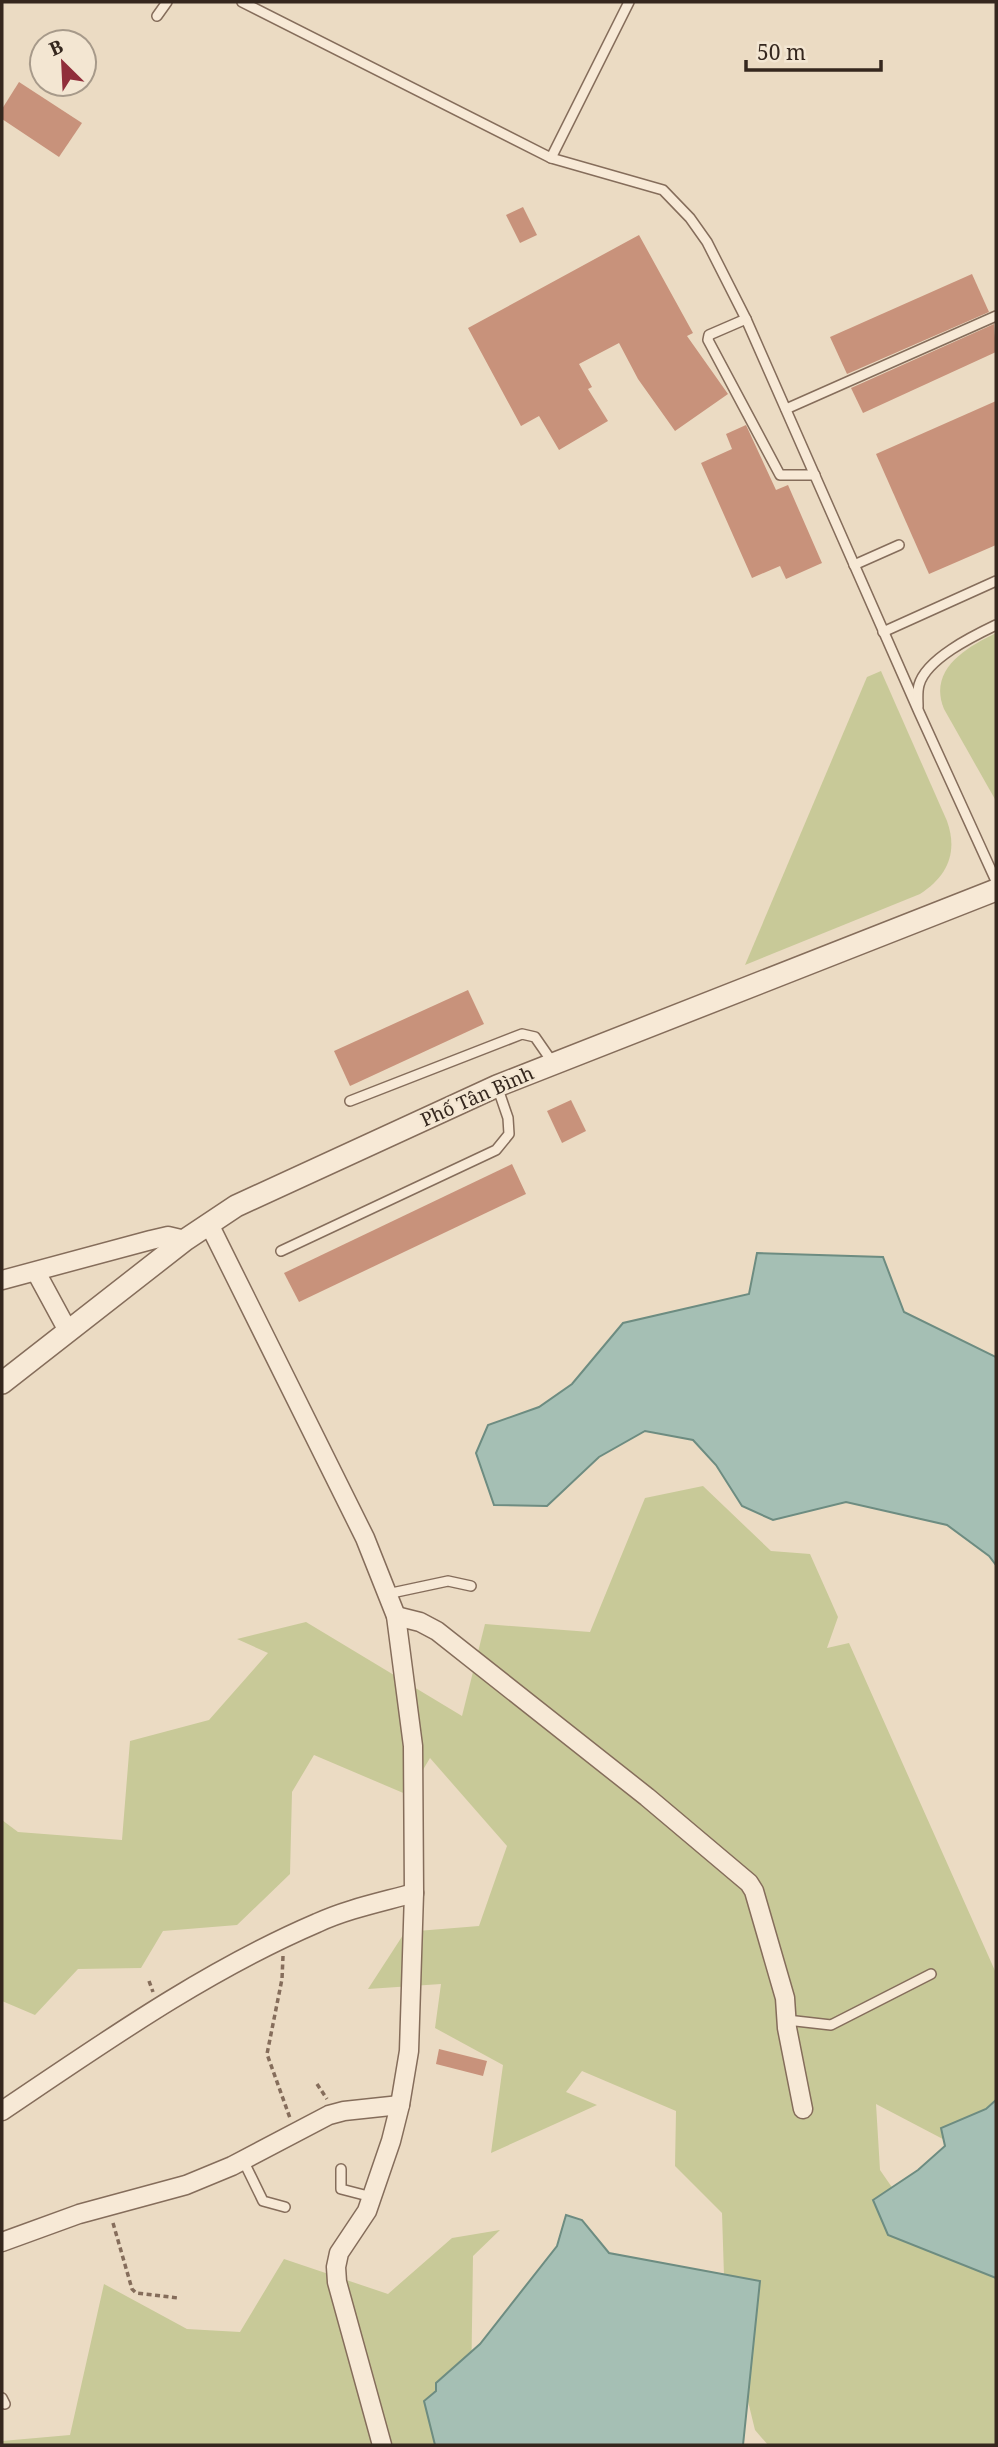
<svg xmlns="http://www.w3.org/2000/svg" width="998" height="2447" font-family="'Noto Serif',serif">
	<rect width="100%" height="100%" fill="#ebdbc3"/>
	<!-- green -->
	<g fill="#c8c998">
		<path d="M 996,633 L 996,801 L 944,709 C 928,670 965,648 996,633 Z"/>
		<path d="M 881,671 L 947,821 C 958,852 948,876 920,894 L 745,965 L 867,677 Z"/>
		<polygon points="703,1486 771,1551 810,1554 838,1617 827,1648 849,1643 996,1973 996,2100 960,2148 876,2104 880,2170 916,2222 996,2249 996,2445 768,2445 755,2430 725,2307 722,2213 675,2166 676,2111 582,2071 566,2092 597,2105 491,2153 503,2065 435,2028 441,1984 368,1989 405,1932 479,1926 507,1846 430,1758 408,1795 314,1755 292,1792 290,1874 237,1925 163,1931 141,1968 78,1969 35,2015 2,2001 2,1820 18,1832 122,1840 130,1741 209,1720 268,1653 237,1639 306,1622 462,1716 485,1624 590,1632 645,1498"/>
		<polygon points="500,2230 473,2256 471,2393 451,2445 2,2445 2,2441 70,2435 104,2284 187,2329 240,2332 284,2259 388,2294 452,2238"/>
	</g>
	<!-- water -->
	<g fill="#a5bfb4" stroke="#6d8c81" stroke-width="2">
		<polygon points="757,1253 883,1257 904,1312 996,1357 996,1565 989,1556 947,1525 846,1502 773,1520 742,1506 716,1465 693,1440 645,1431 599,1457 547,1506 494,1505 476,1453 488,1425 539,1407 572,1384 623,1323 749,1294"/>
		<polygon points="996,2100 996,2278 888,2235 873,2200 918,2170 945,2146 941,2128 986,2109"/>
		<polygon points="566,2215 582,2220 609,2253 760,2281 743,2445 435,2445 424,2401 436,2391 436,2383 480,2344 557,2246"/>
	</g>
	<!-- building -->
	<g fill="#c8927b">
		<polygon points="19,82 82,123 59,157 2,119 2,109"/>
		<polygon points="523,207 537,235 520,243 506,215"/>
		<polygon points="639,235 693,333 687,336 728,394 675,431 638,379 619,343 579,364 592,387 588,389 608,421 559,450 539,416 521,426 468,328"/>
		<polygon points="972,274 989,312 847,374 830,337"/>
		<polygon points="994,324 996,352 863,413 851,388"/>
		<polygon points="996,401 996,545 929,574 876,454"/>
		<polygon points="746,425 776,490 788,485 822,563 786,579 780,566 752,578 701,463 732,449 726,434"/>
		<polygon points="468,990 484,1024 350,1086 334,1051"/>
		<polygon points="571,1100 586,1131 562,1143 547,1111"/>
		<polygon points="512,1164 526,1194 299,1302 284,1273"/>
		<polygon points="439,2049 487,2061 483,2076 436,2064"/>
	</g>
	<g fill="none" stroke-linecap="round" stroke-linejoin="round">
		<defs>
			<g id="service">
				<polyline points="242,2 551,158 663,190 690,218 707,242 746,319 919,712 996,881"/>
				<polyline points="157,16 167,2"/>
				<polyline points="551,158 629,2"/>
				<polyline points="746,319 709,335 708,340 780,475 815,475"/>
				<polyline points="786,409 996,316"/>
				<polyline points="854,565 899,545"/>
				<polyline points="883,632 996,581"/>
				<path d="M 918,707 C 918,700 917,692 919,685 C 926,659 973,636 996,625"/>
				<polyline points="350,1101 522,1034 535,1037 553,1063"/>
				<polyline points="281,1251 496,1150 509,1134 508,1118 497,1086"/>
				<polyline points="387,1594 448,1581 471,1586"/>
				<polyline points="787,2020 831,2025 931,1974"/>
				<polyline points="243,2160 263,2201 285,2207"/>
				<polyline points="341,2169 341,2189 372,2197"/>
				<polyline points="2,2398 5,2404"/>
			</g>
			<g id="minor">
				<polyline points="209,1224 365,1538 396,1616 413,1746 414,1893 409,2051 400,2105 391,2141 367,2211 339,2253 336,2267 337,2282 382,2445"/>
				<polyline points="36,1272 68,1331"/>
				<polyline points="2,1280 151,1240 168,1236 185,1240"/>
				<polyline points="396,1616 420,1622 437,1631 647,1797 749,1883 754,1891 785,1998 787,2028 803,2109"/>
				<path d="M 2,2111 C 103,2043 205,1971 317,1923 C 347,1909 382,1902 414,1893"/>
				<polyline points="2,2242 79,2214 186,2185 232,2166 329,2115 344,2111 400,2105"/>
			</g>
			<polyline id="tertiary" points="2,1383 185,1240 236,1206 497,1086 996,890"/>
		</defs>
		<!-- service casing -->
		<use href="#service" stroke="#856d5b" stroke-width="12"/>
		<!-- minor casing -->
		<use href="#minor" stroke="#856d5b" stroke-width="21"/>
		<!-- tertiary casing -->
		<use href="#tertiary" stroke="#856d5b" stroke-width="24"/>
		<!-- path -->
		<g stroke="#856d5b" stroke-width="3.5" stroke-dasharray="5 3.5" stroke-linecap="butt">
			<polyline points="283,1956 282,1979 267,2054 290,2118"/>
			<polyline points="149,1981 153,1992"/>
			<polyline points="317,2084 327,2099"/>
			<polyline points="113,2223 132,2289 136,2293 178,2298"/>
		</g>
		<!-- service -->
		<use href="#service" stroke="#f7e9d6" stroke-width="9"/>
		<!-- minor -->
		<use href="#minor" stroke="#f7e9d6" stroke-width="18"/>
		<!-- tertiary -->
		<use href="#tertiary" stroke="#f7e9d6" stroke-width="21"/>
	</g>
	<g text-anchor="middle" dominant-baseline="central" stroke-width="5" stroke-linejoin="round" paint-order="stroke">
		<!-- street labels -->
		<g font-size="19" fill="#35271e" stroke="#f3e6d2">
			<text transform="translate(477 1096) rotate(-24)">Phố Tân Bình</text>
		</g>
	</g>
	<!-- border -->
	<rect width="998" height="2447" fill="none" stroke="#35271e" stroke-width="7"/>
	<!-- north arrow -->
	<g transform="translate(63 63) rotate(336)"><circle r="33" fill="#f3e6d2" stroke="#a79a8a" stroke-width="2"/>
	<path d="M0-5L12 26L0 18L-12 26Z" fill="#902e3a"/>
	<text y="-10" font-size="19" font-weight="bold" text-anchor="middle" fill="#35271e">B</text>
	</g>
	<!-- scale -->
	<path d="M746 60v10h135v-10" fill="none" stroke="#35271e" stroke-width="3.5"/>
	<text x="757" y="60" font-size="21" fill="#35271e" stroke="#f3e6d2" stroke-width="5" paint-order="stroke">50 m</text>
</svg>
